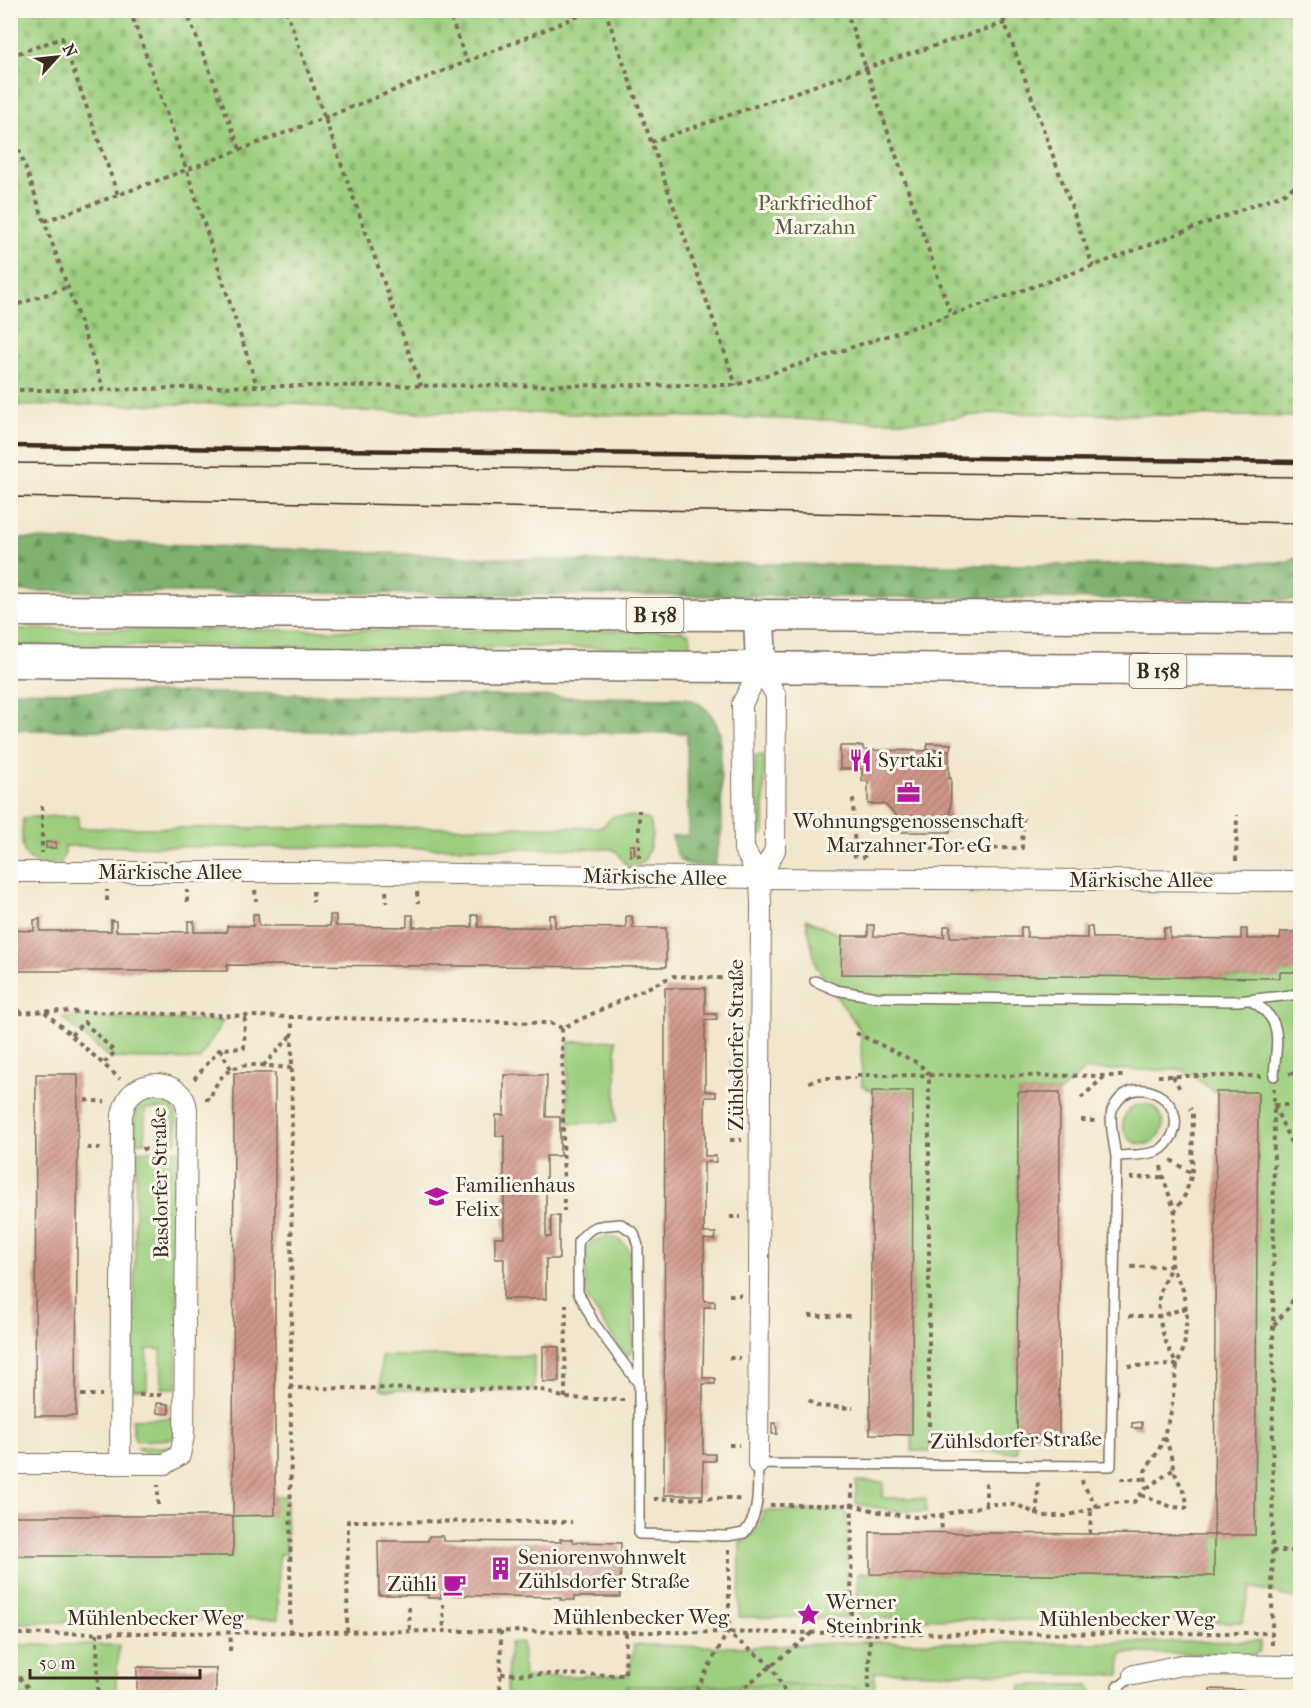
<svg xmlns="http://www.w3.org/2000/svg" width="1311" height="1708" font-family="'IM FELL French Canon',serif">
	<defs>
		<pattern id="forest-firs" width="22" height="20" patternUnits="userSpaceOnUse" patternTransform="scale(1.5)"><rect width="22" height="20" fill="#7eb26e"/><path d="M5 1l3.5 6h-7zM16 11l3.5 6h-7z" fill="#68915a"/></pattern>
		<pattern id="cemetery-stones" width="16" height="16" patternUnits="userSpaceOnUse" patternTransform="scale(1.5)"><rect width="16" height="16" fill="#9dcf7f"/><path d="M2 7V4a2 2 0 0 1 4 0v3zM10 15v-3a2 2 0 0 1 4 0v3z" fill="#88b26d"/></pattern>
		<pattern id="garden-furrows" width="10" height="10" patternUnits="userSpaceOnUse" patternTransform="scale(1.5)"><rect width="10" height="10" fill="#9dcf7f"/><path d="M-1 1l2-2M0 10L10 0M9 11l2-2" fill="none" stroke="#88b26d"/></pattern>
		<pattern id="building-hatch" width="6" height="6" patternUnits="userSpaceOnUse" patternTransform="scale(1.5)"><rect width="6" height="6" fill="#d0968b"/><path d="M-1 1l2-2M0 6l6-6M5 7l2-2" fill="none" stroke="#aa7b71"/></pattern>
	</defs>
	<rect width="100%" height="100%" fill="#fbf7ec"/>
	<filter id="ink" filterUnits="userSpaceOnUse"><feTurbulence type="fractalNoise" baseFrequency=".0167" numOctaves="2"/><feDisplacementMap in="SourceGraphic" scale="12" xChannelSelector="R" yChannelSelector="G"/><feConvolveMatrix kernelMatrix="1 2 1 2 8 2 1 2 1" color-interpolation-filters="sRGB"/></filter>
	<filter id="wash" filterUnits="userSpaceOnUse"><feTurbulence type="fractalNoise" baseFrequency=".008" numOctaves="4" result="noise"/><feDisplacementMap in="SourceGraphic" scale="24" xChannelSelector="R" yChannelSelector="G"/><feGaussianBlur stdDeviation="1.35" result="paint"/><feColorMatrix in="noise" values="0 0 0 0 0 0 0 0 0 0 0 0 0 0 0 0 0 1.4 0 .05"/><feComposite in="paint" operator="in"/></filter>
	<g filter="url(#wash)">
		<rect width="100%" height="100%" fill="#f2e6cc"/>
		<!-- green -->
		<g fill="#9dcf7f" stroke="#6c7c4e" stroke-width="1.5">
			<polygon points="11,629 681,631 689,634 691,640 690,644 684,648 11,645"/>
			<polygon points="755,755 764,755 764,835 754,835"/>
			<path d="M 78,816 L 78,828 L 599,827 L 604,825 L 613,816 C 621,816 641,815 647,819 C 657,826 650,857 641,863 C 637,866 632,866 627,867 L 617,852 L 612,849 L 65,846 L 65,853 L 60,864 C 52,864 42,866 35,863 C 18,856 22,834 23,819 L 28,817 Z"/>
			<polygon points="806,919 842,936 842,974 1279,978 1280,972 1300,972 1300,1600 1251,1587 1242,1622 861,1618 857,1610 858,1573 1213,1576 1214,1535 1255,1534 1258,1093 1216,1092 1183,1070 1084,1070 1060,1092 1018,1092 1017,1452 912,1451 913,1091 872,1091 862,1086 861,1031 816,966"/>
			<polygon points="62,1017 223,1021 199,1060 109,1058"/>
			<polygon points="616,1040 616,1122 568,1123 568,1042"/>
			<path d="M 154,1096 C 181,1098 177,1121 177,1142 L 161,1142 L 160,1109 L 145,1109 L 145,1142 L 135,1142 C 135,1131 132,1112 140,1102 C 143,1098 149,1097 154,1096 Z"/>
			<circle cx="1143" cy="1124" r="20"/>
			<polygon points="178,1150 177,1388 162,1388 161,1349 147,1349 147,1389 133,1389 136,1151"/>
			<path d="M 607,1236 C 623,1238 628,1246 633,1260 L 633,1348 L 628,1356 L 624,1354 L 587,1298 L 585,1289 L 586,1249 C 590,1241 598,1239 607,1236 Z"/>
			<polygon points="381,1356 534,1356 534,1391 381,1390"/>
			<polygon points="176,1418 177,1429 173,1439 136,1441 133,1434 132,1419"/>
			<polygon points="175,1446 167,1454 147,1456 137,1448"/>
			<polygon points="856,1481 883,1482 883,1498 926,1498 926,1512 897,1511 856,1504"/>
			<polygon points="275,1496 286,1496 287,1554 279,1554 278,1619 11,1623 10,1556 233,1556 233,1516 274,1515"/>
			<path d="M 842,1510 L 847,1515 L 847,1618 L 739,1617 L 740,1542 C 755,1535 761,1528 763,1511 Z"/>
			<polygon points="1260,1641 1260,1651 1255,1655 1127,1653 1121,1654 1120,1675 875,1672 874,1697 507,1698 507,1677 510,1643 522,1642 524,1677 629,1675 634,1645 751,1647 860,1642 1069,1643"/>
			<polygon points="11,1645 119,1645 115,1697 11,1697"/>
			<polygon points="1021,1685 1089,1685 1096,1697 1020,1697"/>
		</g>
		<!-- forest -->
		<g fill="url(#forest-firs)" stroke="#5c6e46" stroke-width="1.5">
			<polygon points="11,538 605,562 865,565 1084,565 1284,562 1300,557 1300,600 11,591"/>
			<path d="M 11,691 L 687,698 C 705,704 715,716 720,734 L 722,829 L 715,865 C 686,866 677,868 672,836 L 688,835 L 687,733 L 11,730 Z"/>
		</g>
		<!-- cemetery -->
		<polygon fill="url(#cemetery-stones)" stroke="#6c7c4e" stroke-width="1.5" points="10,11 1300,11 1300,417 993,413 927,421 861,421 539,413 343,411 296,403 11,406"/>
		<!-- garden -->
		<polygon fill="url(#garden-furrows)" stroke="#6c7c4e" stroke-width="1.5" points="780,1685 856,1687 856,1697 627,1697 627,1686"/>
		<g id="blocks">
			<!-- building -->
			<g fill="url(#building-hatch)">
				<polygon points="928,743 951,744 950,750 927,749"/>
				<polygon points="840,746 863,746 863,750 949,751 949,778 951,778 950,832 896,832 896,815 884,804 868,804 868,781 862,781 862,769 840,769"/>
				<rect x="46" y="842" width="10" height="6"/>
				<polygon points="630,845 634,845 635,855 630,856"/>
				<polygon points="253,914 258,914 259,926 330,926 330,915 336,915 336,926 407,927 407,915 413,915 413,927 472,927 472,915 478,915 478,927 549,927 549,915 555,915 555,927 626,928 626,916 632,916 633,928 666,928 666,967 227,965 227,971 10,971 10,930 34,931 34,920 40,919 40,931 111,931 111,920 116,921 116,931 188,932 188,921 194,921 194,932 227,932 227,926 253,926"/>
				<polygon points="868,925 874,925 874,936 944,937 944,926 950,926 950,937 1021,937 1021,927 1027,927 1027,937 1087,938 1087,927 1092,927 1093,938 1163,938 1164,928 1170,928 1170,938 1241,939 1241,929 1247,929 1247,939 1280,939 1281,932 1300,932 1300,972 1280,972 1280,978 841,974 842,936 868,936"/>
				<polygon points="665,988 705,988 705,1014 716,1014 717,1019 705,1020 705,1091 716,1092 716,1097 705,1097 705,1156 716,1156 716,1162 704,1162 704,1233 716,1233 715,1240 704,1239 704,1301 715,1301 715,1307 704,1307 703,1378 715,1378 715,1384 703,1384 703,1454 715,1454 715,1461 703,1461 703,1495 664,1495"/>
				<polygon points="234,1073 275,1073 275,1515 233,1516"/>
				<polygon points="36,1074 78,1074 76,1416 35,1416"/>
				<polygon points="504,1075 547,1075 546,1117 560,1117 560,1156 546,1156 546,1237 551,1237 551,1216 559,1216 559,1259 546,1259 546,1299 503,1299 504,1259 495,1259 495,1237 504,1237 504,1136 496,1136 496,1115 504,1115"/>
				<polygon points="872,1091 913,1091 912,1435 870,1434"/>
				<polygon points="1018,1092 1060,1092 1059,1436 1017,1435"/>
				<polygon points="1216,1092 1258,1092 1255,1535 1214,1535"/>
				<polygon points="543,1346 559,1347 559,1382 543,1382"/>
				<polygon points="157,1403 169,1404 169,1414 157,1413"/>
				<polygon points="1142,1422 1142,1428 1132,1428 1132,1423"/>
				<polygon points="772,1423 776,1423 777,1434 772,1434"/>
				<rect x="10" y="1516" width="223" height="40"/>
				<polygon points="870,1532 1214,1535 1214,1576 870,1574"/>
				<polygon points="429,1536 443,1536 443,1541 561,1542 560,1539 572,1539 573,1542 621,1543 620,1597 574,1597 574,1600 560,1600 561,1597 441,1595 441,1598 428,1598 428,1595 379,1595 378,1541 428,1541"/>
				<polygon points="137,1667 216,1668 216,1696 148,1698 148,1695 137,1695"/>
				<polygon points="1210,1689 1243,1690 1243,1698 1210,1698"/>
			</g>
		</g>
	</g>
	<g filter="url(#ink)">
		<use href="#blocks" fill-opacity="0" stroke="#7b6c5b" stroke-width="1.5"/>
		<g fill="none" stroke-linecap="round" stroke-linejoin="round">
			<defs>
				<g id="lane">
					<polyline points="815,981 836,990 876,997 1238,1001 1300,994"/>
					<path d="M 1250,1000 C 1286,1021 1276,1040 1274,1076"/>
					<path d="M 621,1224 L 634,1233 L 638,1246 L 639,1384 L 594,1323 L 578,1292 L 578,1242 C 593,1223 598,1226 621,1224 Z"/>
					<path d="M 639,1384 L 639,1534 L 728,1536 L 744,1533 C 761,1513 757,1489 758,1464 L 1111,1466 L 1116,1156 C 1114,1145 1109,1120 1112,1110 C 1113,1107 1116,1104 1117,1102 C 1137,1073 1187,1100 1173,1134 C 1170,1140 1164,1148 1158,1151 C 1145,1156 1129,1155 1116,1156"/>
					<polyline points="1117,1686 1120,1686 1134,1675"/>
				</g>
				<g id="street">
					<polyline points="10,872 313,872 760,878 1300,881"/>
					<polyline points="760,878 775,850 776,696 761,667"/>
					<path d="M 10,1464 L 165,1464 L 180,1455 L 184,1436 L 187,1109 C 184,1081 144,1076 129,1097 C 125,1103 123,1109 122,1115 L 120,1464"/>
					<polyline points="758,1464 761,903 760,878 744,849 742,704 761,667"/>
					<polyline points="1134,1675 1181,1665 1300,1666"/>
				</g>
				<g id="primary">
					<polyline points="10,611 1300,618"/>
					<polyline points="759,616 761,667"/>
					<polyline points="10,662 1300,671"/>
				</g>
			</defs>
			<!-- lane casing -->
			<use href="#lane" stroke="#7b6c5b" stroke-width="12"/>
			<!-- street casing -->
			<use href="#street" stroke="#7b6c5b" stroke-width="22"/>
			<!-- primary casing -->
			<use href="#primary" stroke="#7b6c5b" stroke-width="33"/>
			<!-- path -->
			<g stroke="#7b6c5b" stroke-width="4" stroke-dasharray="4.5 4.5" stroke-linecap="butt">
				<polyline points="130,10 187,171 257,386"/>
				<polyline points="186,10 240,149"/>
				<polyline points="286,10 421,386"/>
				<polyline points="448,10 467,62"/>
				<polyline points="605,10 736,385"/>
				<polyline points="846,10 951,315"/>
				<polyline points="1000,10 1093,266"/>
				<polyline points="10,56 62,38 118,195"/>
				<polyline points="10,124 104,390"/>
				<polyline points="651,142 866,68 1005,23"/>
				<path d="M 45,221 C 229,156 412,85 593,10"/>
				<polyline points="10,307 68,287"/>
				<polyline points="10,390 104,390 257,386 736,385 951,315 1093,266 1283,194 1297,185 1300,181"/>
				<polyline points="853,799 855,859"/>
				<polyline points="42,806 42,853"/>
				<polyline points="639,858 639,810"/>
				<polyline points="862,858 874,849 1022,848 1023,817"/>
				<polyline points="1236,861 1237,815"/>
				<polyline points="255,890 256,901"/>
				<polyline points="313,891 313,902"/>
				<polyline points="386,891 387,903"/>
				<polyline points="417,892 418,903"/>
				<polyline points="107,901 107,890"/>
				<polyline points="187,902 187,890"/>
				<polyline points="10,918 15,916 15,891"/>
				<polyline points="10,1003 21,1012"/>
				<polyline points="45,1012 120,1079"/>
				<polyline points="10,1014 45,1011 542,1023 550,1023 562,1028 673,976 741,979"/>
				<polyline points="562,1028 564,1211"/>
				<polyline points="856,1033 918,1063 929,1074 929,1450"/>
				<polyline points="71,1035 84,1022 115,1052 103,1064"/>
				<polyline points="220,1049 231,1069"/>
				<polyline points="731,1065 741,1065"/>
				<polyline points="263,1066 292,1035"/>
				<polyline points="1289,1074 1300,1072"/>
				<polyline points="857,1075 1126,1076"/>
				<polyline points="1158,1076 1261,1076"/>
				<polyline points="1173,1076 1181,1091"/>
				<polyline points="194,1079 220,1049 244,1048 245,1016"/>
				<polyline points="809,1082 823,1078 856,1078"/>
				<polyline points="1274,1088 1274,1105 1300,1163"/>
				<polyline points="1081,1098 1105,1076"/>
				<path d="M 205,1099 L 210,1099 C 225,1054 254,1066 292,1068"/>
				<polyline points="85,1100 105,1102"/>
				<polyline points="1081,1120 1095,1121"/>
				<polyline points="730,1140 742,1140"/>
				<polyline points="87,1148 101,1148"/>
				<polyline points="142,1149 167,1149"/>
				<polyline points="1171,1160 1192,1174"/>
				<polyline points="1161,1166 1163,1177 1175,1212"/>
				<polyline points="1130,1178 1163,1177"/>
				<polyline points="730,1217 741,1217"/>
				<polyline points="729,1295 741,1295"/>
				<polyline points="809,1316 854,1316"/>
				<polyline points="1129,1316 1159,1316 1186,1308"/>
				<polyline points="1274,1325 1290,1306 1300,1283"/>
				<polyline points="729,1358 740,1358"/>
				<path d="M 1128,1366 L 1177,1365 C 1165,1344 1155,1317 1160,1292 C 1162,1284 1168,1274 1171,1266 L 1129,1267"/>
				<polyline points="291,1388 292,1017"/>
				<polyline points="81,1395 102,1395"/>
				<polyline points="139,1395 165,1395"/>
				<polyline points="565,1398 566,1304"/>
				<polyline points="809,1400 817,1406 853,1408"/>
				<polyline points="729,1445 739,1445"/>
				<polyline points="1121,1478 1122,1479 1146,1479"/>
				<polyline points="1082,1480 1083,1484 1097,1507"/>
				<polyline points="1147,1488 1174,1469"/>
				<path d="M 1141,1495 L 1172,1507 L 1186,1508 C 1189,1495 1179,1485 1175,1473 C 1171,1459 1171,1450 1164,1436"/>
				<polyline points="654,1499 729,1498 742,1500"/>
				<polyline points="158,1505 158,1485"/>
				<polyline points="770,1505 852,1505 884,1513 915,1517 941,1515 993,1504 1017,1505 1042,1516 1066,1516 1112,1503 1134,1502 1146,1488 1145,1471 1159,1450 1164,1435 1171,1412 1177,1365 1184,1348 1187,1316 1183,1290 1171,1266 1175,1212 1185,1195 1192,1174 1193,1113 1190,1108"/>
				<polyline points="986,1505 986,1479"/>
				<polyline points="1037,1514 1038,1479"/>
				<polyline points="941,1515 942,1533"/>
				<polyline points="1090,1534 1091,1509"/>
				<polyline points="729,1549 729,1632"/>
				<polyline points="1272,1551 1300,1551"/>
				<polyline points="443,1604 444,1631"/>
				<polyline points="409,1607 410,1632"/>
				<polyline points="347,1632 348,1521 572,1522"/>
				<polyline points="579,1632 579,1605"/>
				<polyline points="97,1633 98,1698"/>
				<polyline points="290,1633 291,1388 539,1389 565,1398 624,1400"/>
				<polyline points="851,1633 852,1481"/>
				<polyline points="10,1634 444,1631 851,1633 870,1634 1272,1633"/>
				<polyline points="1272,1645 1274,1105 1300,1105"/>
				<polyline points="230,1651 231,1633"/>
				<polyline points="501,1674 625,1675 626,1632"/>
				<polyline points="10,1675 20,1678 36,1698"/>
				<polyline points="500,1698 501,1631"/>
				<polyline points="692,1698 727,1633 771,1665 788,1698"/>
				<polyline points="731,1698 812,1633"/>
				<polyline points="868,1698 870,1634"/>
			</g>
			<!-- lane -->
			<use href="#lane" stroke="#fff" stroke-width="9"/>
			<!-- street -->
			<use href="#street" stroke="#fff" stroke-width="20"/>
			<!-- primary -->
			<use href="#primary" stroke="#fff" stroke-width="30"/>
			<!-- tram -->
			<g stroke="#3b2a1e" stroke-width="1.5">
				<polyline points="10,463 1300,477"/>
				<polyline points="10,497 1300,523"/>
			</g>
			<!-- rail -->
			<polyline stroke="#3b2a1e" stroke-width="4.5" points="10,446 1300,462"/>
		</g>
	</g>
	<!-- icons -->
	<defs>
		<symbol id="restaurant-bare" viewBox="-9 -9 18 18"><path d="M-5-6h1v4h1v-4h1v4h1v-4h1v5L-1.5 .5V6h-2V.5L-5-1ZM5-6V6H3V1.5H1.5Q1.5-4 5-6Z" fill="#b5179e" stroke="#fbf7ec" stroke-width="2.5" paint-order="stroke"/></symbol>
		<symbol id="office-bare" viewBox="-9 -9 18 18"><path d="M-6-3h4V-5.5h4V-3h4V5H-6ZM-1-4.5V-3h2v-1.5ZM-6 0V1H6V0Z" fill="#b5179e" stroke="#fbf7ec" stroke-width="2.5" paint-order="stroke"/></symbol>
		<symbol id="school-bare" viewBox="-9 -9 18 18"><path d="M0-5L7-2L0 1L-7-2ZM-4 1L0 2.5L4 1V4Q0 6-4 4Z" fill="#b5179e" stroke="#fbf7ec" stroke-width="2.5" paint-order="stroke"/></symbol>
		<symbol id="building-bare" viewBox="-9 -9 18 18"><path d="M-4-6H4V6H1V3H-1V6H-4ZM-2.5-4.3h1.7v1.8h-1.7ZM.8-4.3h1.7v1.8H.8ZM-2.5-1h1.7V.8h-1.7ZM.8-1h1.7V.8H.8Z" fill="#b5179e" stroke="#fbf7ec" stroke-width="2.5" paint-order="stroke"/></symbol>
		<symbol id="cafe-bare" viewBox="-9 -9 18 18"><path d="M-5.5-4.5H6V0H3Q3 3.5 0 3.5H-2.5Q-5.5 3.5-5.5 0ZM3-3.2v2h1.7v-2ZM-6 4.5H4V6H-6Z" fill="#b5179e" stroke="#fbf7ec" stroke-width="2.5" paint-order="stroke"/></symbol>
		<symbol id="sight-bare" viewBox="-9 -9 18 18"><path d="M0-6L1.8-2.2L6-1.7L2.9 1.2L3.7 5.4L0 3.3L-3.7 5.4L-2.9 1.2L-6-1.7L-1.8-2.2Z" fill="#b5179e" stroke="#fbf7ec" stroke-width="2.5" paint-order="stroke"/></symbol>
	</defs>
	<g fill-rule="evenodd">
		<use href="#restaurant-bare" x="844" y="744" width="33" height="33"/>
		<use href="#office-bare" x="892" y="776" width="33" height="33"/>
		<use href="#school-bare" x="420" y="1180" width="33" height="33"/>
		<use href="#building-bare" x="484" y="1552" width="33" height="33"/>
		<use href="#cafe-bare" x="438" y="1568" width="33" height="33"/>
		<use href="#sight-bare" x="792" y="1598" width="33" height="33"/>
	</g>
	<g text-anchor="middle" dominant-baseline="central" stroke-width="6" stroke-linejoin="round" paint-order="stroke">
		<!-- shield labels -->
		<g fill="#fbf7ec" stroke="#75685c" stroke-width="1.5">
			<rect x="626.5" y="598" width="57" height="34" rx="4.5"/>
			<rect x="1129.5" y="654" width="57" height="34" rx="4.5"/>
		</g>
		<g font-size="20" font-weight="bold" fill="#3b2a1e">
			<text x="655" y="615">B 158</text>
			<text x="1158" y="671">B 158</text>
		</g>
		<!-- park labels -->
		<g font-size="21" fill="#585c3b" stroke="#fbf7ec">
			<text x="815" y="203">Parkfriedhof<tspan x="815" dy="24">Marzahn</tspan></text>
		</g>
		<!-- poi labels -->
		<g font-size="21" fill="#3b2a1e" stroke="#fbf7ec" text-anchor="start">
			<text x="878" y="760">Syrtaki</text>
			<text x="909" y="821" text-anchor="middle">Wohnungsgenossenschaft<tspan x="909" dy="24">Marzahner Tor eG</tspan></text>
			<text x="455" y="1185">Familienhaus<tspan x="455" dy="24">Felix</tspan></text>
			<text x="518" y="1557">Seniorenwohnwelt<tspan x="518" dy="24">Zühlsdorfer Straße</tspan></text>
			<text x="437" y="1584" text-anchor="end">Zühli</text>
			<text x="826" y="1602">Werner<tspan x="826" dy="24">Steinbrink</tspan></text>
		</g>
		<!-- street labels -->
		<g font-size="21" fill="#3b2a1e" stroke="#fbf7ec">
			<text x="170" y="872">Märkische Allee</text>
			<text transform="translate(655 877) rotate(1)">Märkische Allee</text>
			<text x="1141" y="880">Märkische Allee</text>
			<text transform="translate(736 1045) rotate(-90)">Zühlsdorfer Straße</text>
			<text transform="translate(160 1183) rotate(-91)">Basdorfer Straße</text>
			<text transform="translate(1016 1440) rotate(-1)">Zühlsdorfer Straße</text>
			<text x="641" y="1617">Mühlenbecker Weg</text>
			<text x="155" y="1618">Mühlenbecker Weg</text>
			<text x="1127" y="1619">Mühlenbecker Weg</text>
		</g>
	</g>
	<!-- margin -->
	<rect width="1311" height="1708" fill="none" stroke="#fbf7ec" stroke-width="36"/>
	<!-- north arrow -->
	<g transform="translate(57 57) rotate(63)" stroke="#fbf7ec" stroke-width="4.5" paint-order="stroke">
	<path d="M0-4.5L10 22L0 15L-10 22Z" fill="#3b2a1e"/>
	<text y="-9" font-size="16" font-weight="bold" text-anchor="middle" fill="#3b2a1e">N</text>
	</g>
	<!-- scale -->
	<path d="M30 1669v9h170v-9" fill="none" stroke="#3b2a1e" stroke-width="3"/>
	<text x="39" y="1669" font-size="18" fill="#3b2a1e" stroke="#fbf7ec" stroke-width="4.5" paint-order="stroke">50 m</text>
</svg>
